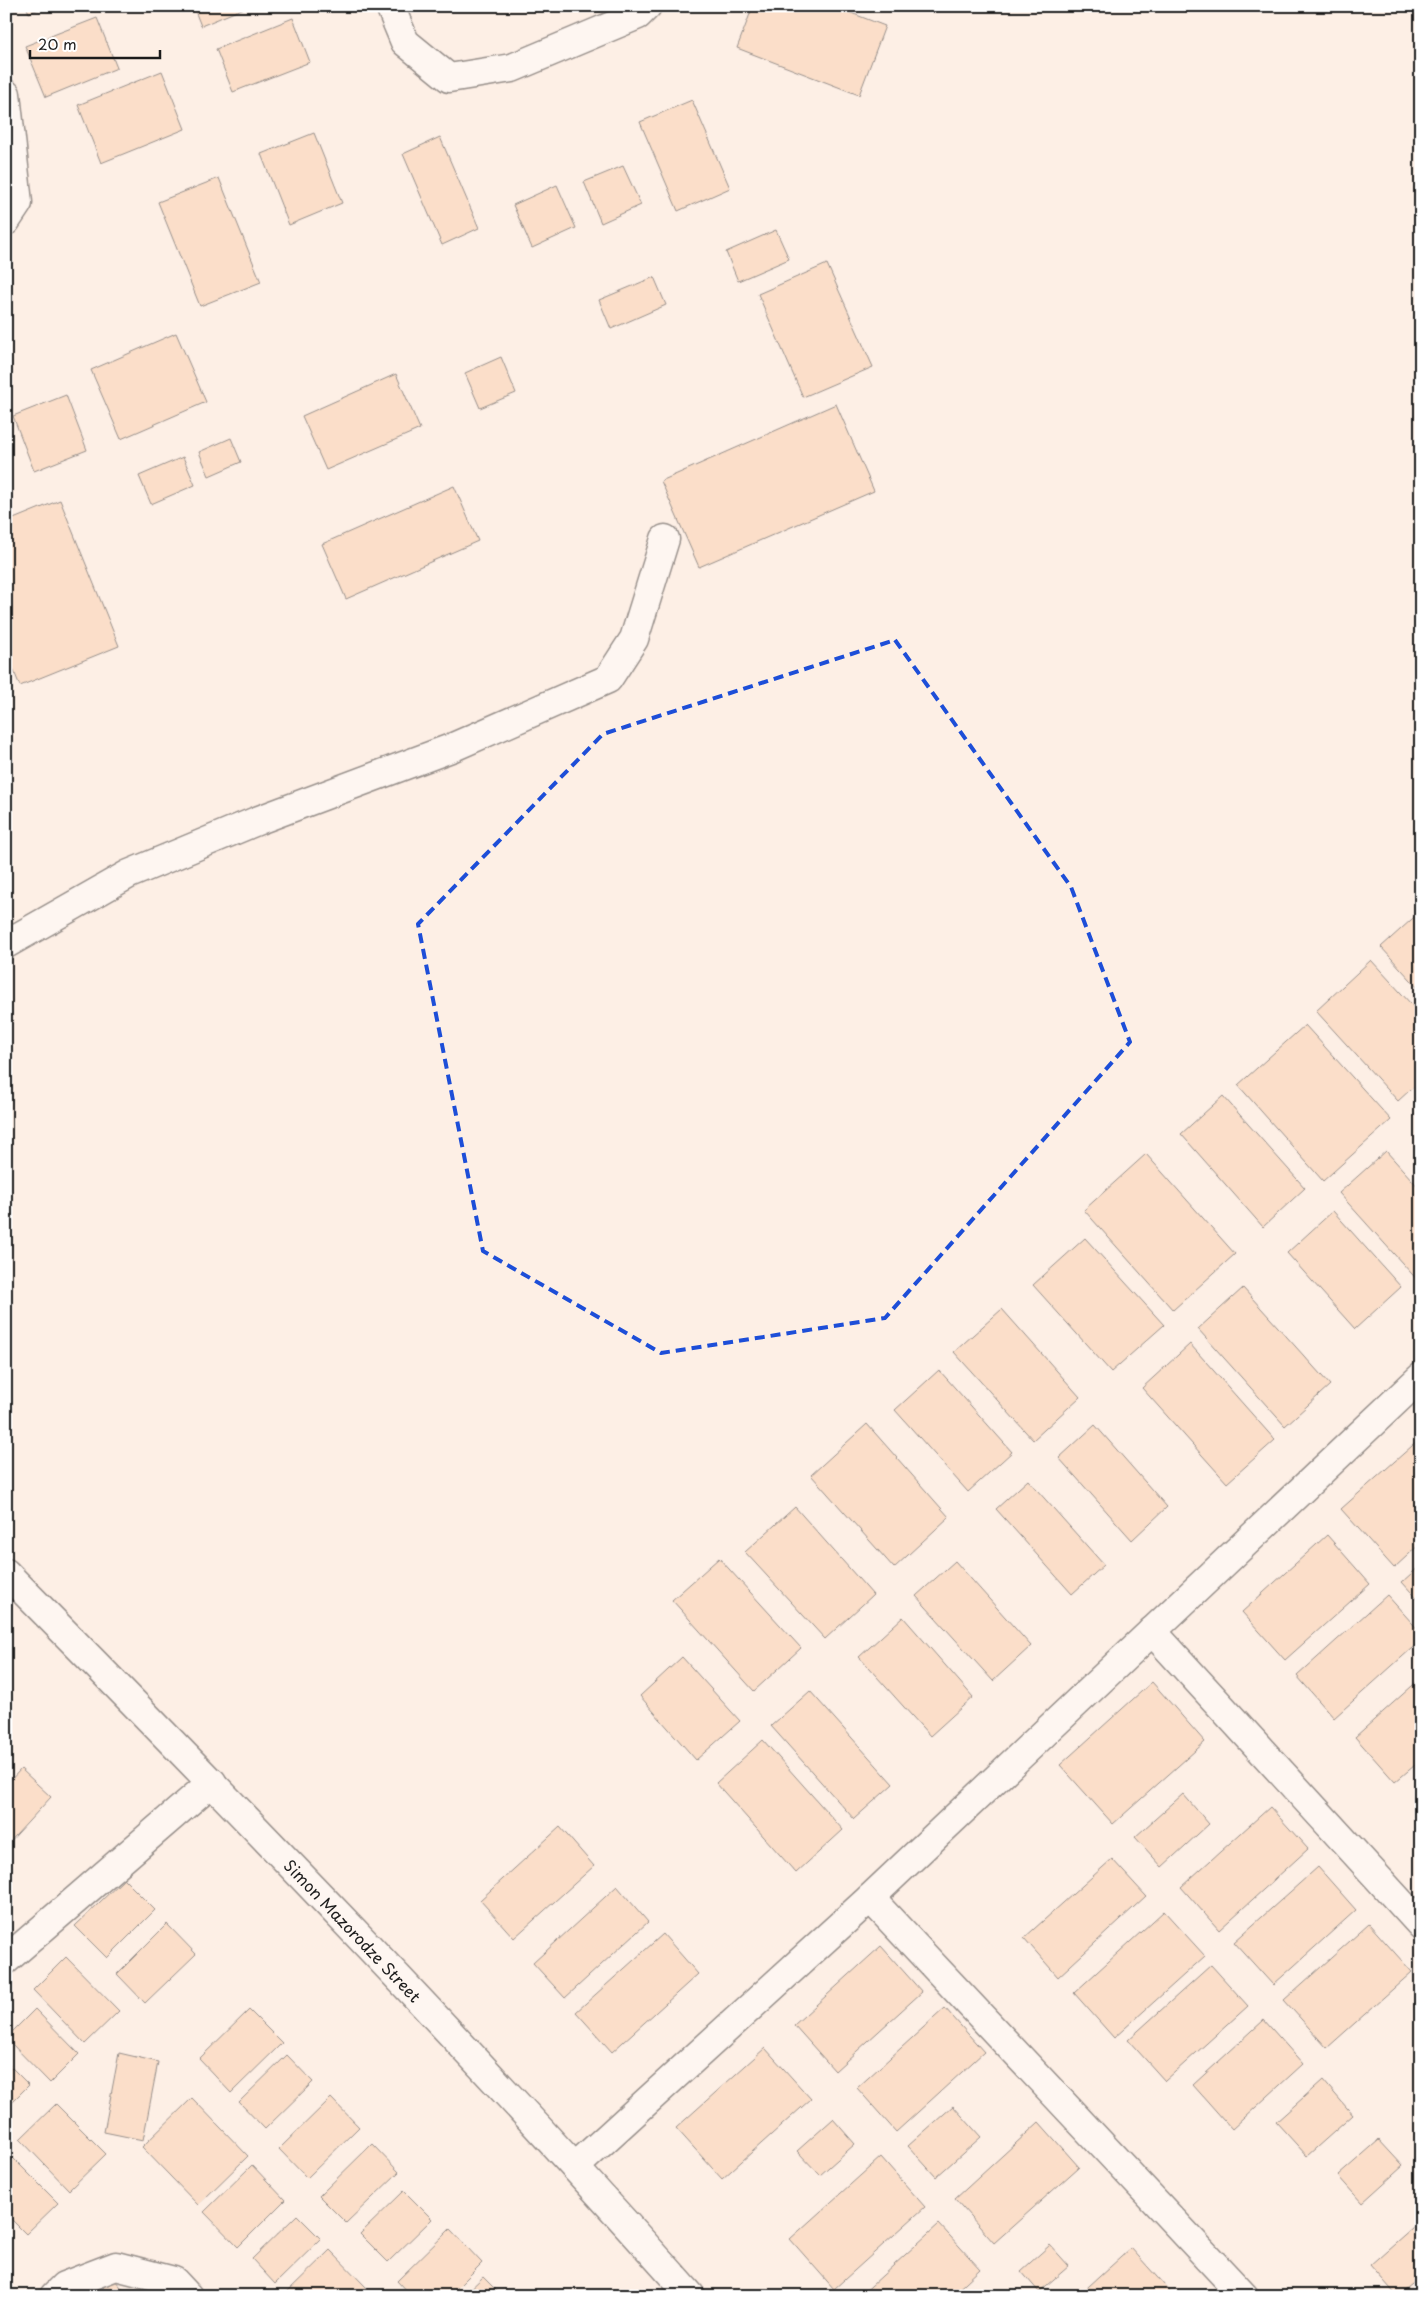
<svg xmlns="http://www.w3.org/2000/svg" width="1427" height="2302" font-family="'Playpen Sans',sans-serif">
	<rect width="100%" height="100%" fill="#fdefe5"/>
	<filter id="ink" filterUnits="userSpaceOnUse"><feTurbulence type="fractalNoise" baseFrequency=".02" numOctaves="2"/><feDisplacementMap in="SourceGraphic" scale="10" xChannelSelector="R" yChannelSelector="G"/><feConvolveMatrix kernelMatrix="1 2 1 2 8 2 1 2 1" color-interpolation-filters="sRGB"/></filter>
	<g filter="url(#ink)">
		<!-- building -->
		<g fill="#f8cba7" stroke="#1c1c1c">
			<polygon points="26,6 46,6 29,13"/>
			<polygon points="193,6 249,6 201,26"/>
			<polygon points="753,6 833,6 885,26 859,95 737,48"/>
			<polygon points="97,18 117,68 46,97 25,46"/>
			<polygon points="293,18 310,62 233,92 216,49"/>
			<polygon points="162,71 185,129 101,163 78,105"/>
			<polygon points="692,100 730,188 678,211 640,122"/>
			<polygon points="314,133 342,203 289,225 261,154"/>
			<polygon points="440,137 479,228 442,245 403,154"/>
			<polygon points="623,166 641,205 601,223 584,182"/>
			<polygon points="219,178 261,282 200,306 158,202"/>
			<polygon points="557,185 576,228 532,248 513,205"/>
			<polygon points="776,230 789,259 738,281 726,252"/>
			<polygon points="827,264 873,367 803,397 758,294"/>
			<polygon points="654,277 666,305 611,329 599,300"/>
			<polygon points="176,333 206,402 121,439 91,370"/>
			<polygon points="501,357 516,393 480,408 465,373"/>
			<polygon points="396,374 420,429 326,470 302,416"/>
			<polygon points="66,395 87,450 34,471 13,416"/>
			<polygon points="836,404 874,491 699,567 661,481"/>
			<polygon points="231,438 241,462 209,476 199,452"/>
			<polygon points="183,457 195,485 151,504 139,476"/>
			<polygon points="454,486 478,541 346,599 322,544"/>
			<polygon points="60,500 119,646 20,686 6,652 6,522"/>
			<polygon points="1421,911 1421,991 1381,947"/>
			<polygon points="1371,960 1421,1015 1421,1080 1398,1101 1316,1011"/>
			<polygon points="1305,1025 1391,1120 1323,1181 1238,1085"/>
			<polygon points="1223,1096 1305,1188 1263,1227 1181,1134"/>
			<polygon points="1386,1151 1421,1190 1421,1284 1339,1193"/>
			<polygon points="1146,1154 1235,1254 1173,1310 1084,1210"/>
			<polygon points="1333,1211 1401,1287 1355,1329 1287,1253"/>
			<polygon points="1085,1238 1164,1325 1111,1372 1033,1285"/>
			<polygon points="1243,1288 1330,1385 1285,1426 1198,1329"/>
			<polygon points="1002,1309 1080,1397 1033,1440 954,1352"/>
			<polygon points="1190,1344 1275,1440 1227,1483 1142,1388"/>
			<polygon points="939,1370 1012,1452 968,1492 895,1410"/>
			<polygon points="867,1424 949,1517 894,1568 811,1475"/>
			<polygon points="1095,1425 1167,1507 1132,1540 1059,1458"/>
			<polygon points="1421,1438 1421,1543 1394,1568 1341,1509"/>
			<polygon points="1028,1480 1104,1565 1072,1594 996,1509"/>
			<polygon points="795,1507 873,1595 825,1639 745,1552"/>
			<polygon points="1327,1535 1370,1584 1285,1660 1242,1612"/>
			<polygon points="719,1558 801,1648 754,1691 672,1600"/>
			<polygon points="955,1561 1031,1646 993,1681 916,1596"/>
			<polygon points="1421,1565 1421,1603 1402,1582"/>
			<polygon points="1387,1595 1421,1633 1421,1640 1334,1718 1297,1676"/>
			<polygon points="903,1617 973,1697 930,1736 859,1657"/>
			<polygon points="682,1657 740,1721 696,1760 640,1696"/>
			<polygon points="1421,1678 1421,1760 1395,1782 1355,1737"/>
			<polygon points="1152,1682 1205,1742 1113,1824 1060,1765"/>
			<polygon points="810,1691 893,1784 854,1819 771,1726"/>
			<polygon points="763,1740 843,1830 796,1873 716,1783"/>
			<polygon points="21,1769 51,1797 6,1846 6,1785"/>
			<polygon points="1183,1794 1209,1824 1162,1867 1135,1837"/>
			<polygon points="1270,1807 1308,1849 1219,1930 1181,1887"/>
			<polygon points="560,1827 594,1866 514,1938 480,1900"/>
			<polygon points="1112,1859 1146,1896 1058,1977 1024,1938"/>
			<polygon points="1318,1867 1356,1910 1273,1985 1234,1942"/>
			<polygon points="124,1879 155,1910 107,1958 75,1926"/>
			<polygon points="617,1886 648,1922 565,1998 533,1963"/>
			<polygon points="1164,1911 1205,1956 1114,2038 1074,1993"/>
			<polygon points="167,1924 196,1954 145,2003 117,1974"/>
			<polygon points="1369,1924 1412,1972 1327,2048 1284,2000"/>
			<polygon points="663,1934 698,1974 612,2052 576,2012"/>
			<polygon points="881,1946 922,1992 835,2071 794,2025"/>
			<polygon points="66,1957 119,2011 85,2044 33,1990"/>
			<polygon points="1211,1965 1248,2006 1165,2081 1128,2040"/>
			<polygon points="945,2008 984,2052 896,2132 857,2088"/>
			<polygon points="35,2009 79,2054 50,2083 6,2038"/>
			<polygon points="249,2010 282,2043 231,2093 199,2059"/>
			<polygon points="1264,2020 1303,2064 1232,2129 1193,2085"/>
			<polygon points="765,2048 811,2099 722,2179 676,2128"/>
			<polygon points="119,2053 158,2062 143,2140 104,2132"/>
			<polygon points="287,2055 313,2082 265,2129 239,2102"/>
			<polygon points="6,2062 29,2085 6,2108"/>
			<polygon points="1323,2080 1353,2115 1307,2156 1276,2122"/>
			<polygon points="192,2098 248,2156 198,2205 142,2147"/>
			<polygon points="331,2098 359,2127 307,2178 279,2149"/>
			<polygon points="56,2104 106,2154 69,2190 20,2139"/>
			<polygon points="953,2106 981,2137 936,2177 908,2146"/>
			<polygon points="833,2119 855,2144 820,2175 797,2151"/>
			<polygon points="1039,2122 1079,2167 994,2243 955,2199"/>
			<polygon points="1379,2140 1403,2166 1362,2203 1338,2176"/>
			<polygon points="372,2144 399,2172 346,2223 319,2196"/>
			<polygon points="6,2151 58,2203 26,2234 6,2214"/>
			<polygon points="881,2157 925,2207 834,2289 790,2239"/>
			<polygon points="252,2165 285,2200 238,2247 204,2212"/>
			<polygon points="404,2191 432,2219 388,2262 360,2234"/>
			<polygon points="297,2215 321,2239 275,2284 252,2259"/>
			<polygon points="1421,2220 1421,2277 1397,2296 1370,2265"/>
			<polygon points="939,2224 980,2269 951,2296 860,2296"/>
			<polygon points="450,2229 482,2263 449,2296 411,2296 397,2281"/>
			<polygon points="1050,2245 1069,2266 1039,2292 1021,2271"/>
			<polygon points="1131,2248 1174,2296 1078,2296"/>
			<polygon points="330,2250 367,2288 359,2296 287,2296 285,2294"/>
			<polygon points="483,2277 502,2296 463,2296"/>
			<polygon points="113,2278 129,2296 95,2296"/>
		</g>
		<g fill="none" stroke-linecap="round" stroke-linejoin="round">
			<defs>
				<g id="minor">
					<polyline points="390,6 405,42 449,78 512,68 638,15 647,6"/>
					<polyline points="6,94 18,203 6,221"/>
					<polyline points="6,944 129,874 259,820 451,748 608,679 634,639 665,539"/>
					<path id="s1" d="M 6,1573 C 239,1809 470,2048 691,2296"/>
					<polyline points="1152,1631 1421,1925"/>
					<polyline points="870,1898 1244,2296"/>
					<polyline points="6,1960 212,1782"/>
					<polyline points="575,2167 870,1898 1421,1377"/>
					<polyline points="54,2296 64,2286 116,2266 174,2281 188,2296"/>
				</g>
			</defs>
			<!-- minor casing -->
			<use href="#minor" stroke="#1c1c1c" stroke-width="31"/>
			<!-- minor -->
			<use href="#minor" stroke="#fff" stroke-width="28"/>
		</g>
	</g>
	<!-- marked area -->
	<path d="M0 0H1427V2302H0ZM 895,640 L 1071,887 L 1130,1042 L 885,1318 L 661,1353 L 483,1251 L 418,924 L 603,734 Z" fill="#fdefe5" fill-opacity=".55" fill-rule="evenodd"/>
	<path fill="none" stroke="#1d4ed8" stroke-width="4" stroke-dasharray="10 6" stroke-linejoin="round" d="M 895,640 L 1071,887 L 1130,1042 L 885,1318 L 661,1353 L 483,1251 L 418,924 L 603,734 Z"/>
	<g text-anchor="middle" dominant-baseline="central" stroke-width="4.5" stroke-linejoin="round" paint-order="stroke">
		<!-- street labels -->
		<g font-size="16" fill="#1c1c1c" stroke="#fff">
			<text stroke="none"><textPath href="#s1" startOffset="498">Simon Mazorodze Street</textPath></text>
		</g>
	</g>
	<!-- margin -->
	<rect width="1427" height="2302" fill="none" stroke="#fff" stroke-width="25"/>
	<rect x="12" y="12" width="1402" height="2277" fill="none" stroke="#1c1c1c" stroke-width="2" filter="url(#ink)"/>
	<!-- scale -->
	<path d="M30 50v8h130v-8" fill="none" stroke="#1c1c1c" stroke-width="2.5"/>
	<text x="38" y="50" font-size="15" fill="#1c1c1c" stroke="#ffffff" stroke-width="4" paint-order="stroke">20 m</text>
</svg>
